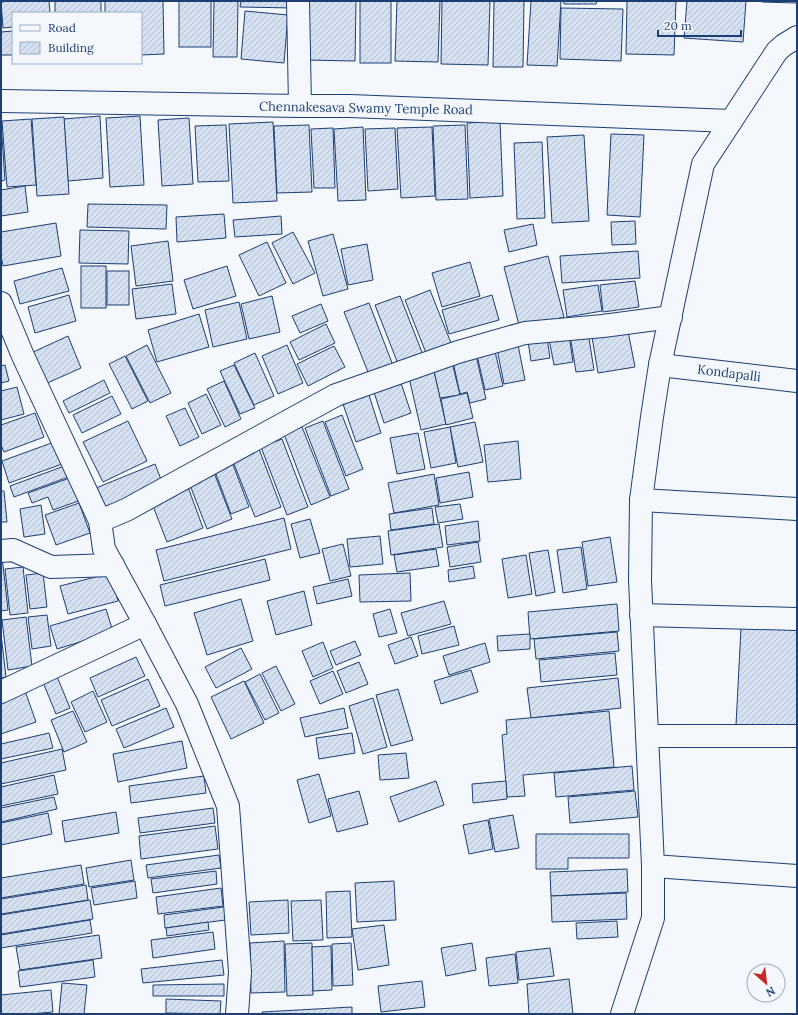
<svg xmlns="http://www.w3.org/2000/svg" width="798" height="1015" font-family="Lora,serif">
	<defs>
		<pattern id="building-hatch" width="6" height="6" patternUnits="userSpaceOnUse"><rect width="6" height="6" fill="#d5e0f0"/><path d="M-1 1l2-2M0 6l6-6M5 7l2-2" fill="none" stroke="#b6c1d1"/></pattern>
	</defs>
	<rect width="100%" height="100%" fill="#f4f7fb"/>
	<!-- building -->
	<g fill="url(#building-hatch)" stroke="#1d3f73">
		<polygon points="11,1 49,1 50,13 13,13 13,27 3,28 1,2"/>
		<rect x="55" y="1" width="46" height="12"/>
		<polygon points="105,1 163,1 164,54 141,55 141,13 105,13"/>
		<rect x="179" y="1" width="32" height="46"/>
		<polygon points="214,1 238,1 237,57 213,57"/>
		<polygon points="241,1 293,1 293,8 240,7"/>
		<polygon points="306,1 356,1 355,61 305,60"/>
		<rect x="360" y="1" width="31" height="62"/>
		<polygon points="397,1 440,1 438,62 395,61"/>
		<polygon points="442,1 490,1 488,65 441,64"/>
		<polygon points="494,1 524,1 523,67 493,67"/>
		<polygon points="531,1 561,1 557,66 527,65"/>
		<polygon points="564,1 597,1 596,4 564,4"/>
		<polygon points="627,1 676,1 674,55 626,54"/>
		<polygon points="687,1 746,1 743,42 684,38"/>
		<polygon points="762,1 797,1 797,3 762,2"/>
		<polygon points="561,8 623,9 621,61 560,59"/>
		<polygon points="245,11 288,15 284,63 241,59"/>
		<polygon points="13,31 13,55 1,55 1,32"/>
		<polygon points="100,116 103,178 68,181 64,119"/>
		<polygon points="140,116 144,185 110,187 106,118"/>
		<polygon points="64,117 69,194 37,196 32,119"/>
		<polygon points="189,118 193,184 162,186 158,120"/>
		<polygon points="31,119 36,185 7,187 2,121"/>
		<polygon points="500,121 503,196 470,198 467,123"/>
		<polygon points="1,122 5,180 1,181"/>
		<polygon points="273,122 277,201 233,203 229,124"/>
		<polygon points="226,125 229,181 198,182 195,126"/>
		<polygon points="309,125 312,192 277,193 274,126"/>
		<polygon points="465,125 468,199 436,200 433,126"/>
		<polygon points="363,127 366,200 338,201 334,129"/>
		<polygon points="432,127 435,196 401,198 397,128"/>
		<polygon points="333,128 335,188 314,188 311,129"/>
		<polygon points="395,128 398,189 368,191 365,129"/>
		<polygon points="611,134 644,135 640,217 607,215"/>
		<polygon points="584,135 589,221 552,223 547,137"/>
		<polygon points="542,142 545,218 517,219 514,143"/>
		<polygon points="25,186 28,212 1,216 1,190"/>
		<polygon points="88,204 167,205 166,229 87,227"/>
		<polygon points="224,214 226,238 177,242 176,217"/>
		<polygon points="281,216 282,234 235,237 233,220"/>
		<polygon points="635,221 636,244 612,245 611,222"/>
		<polygon points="56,223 61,256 3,266 1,256 1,232"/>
		<polygon points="533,224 537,245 509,252 504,230"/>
		<polygon points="80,230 129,231 128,264 79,263"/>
		<polygon points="293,232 315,273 293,284 272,243"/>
		<polygon points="333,234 348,289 323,296 308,241"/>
		<polygon points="168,241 173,281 136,286 131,246"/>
		<polygon points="267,242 286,283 259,296 239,255"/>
		<polygon points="367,244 373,280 348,285 341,249"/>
		<polygon points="638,251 640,278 562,283 560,256"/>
		<polygon points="548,256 564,317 520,329 504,267"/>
		<polygon points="470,262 480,296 442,307 432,273"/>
		<rect x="81" y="266" width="25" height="42"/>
		<polygon points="227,266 236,296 193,309 184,280"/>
		<polygon points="62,268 69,291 20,304 14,281"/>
		<rect x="107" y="271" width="22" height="34"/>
		<polygon points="635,281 639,307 603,312 600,285"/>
		<polygon points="172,284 176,314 136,319 132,289"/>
		<polygon points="598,285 602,311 567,317 563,290"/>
		<polygon points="430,290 453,348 428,358 405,300"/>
		<polygon points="69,295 76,321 35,333 28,307"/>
		<polygon points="492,295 499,320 449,334 442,310"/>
		<polygon points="272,296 280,332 249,339 241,304"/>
		<polygon points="400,296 425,360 400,369 375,305"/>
		<polygon points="239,302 247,339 213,347 205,310"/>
		<polygon points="369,303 394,368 370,377 344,312"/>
		<polygon points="321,304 328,321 300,333 292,316"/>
		<polygon points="199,314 209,347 157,362 148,330"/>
		<polygon points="326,324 335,343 299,360 290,342"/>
		<polygon points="628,331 635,367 598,373 592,337"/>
		<polygon points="588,332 594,370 576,372 570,335"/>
		<polygon points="569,335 573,362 554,365 549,339"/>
		<polygon points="68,336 81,368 45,384 31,353"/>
		<polygon points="547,338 550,358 531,361 528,341"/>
		<polygon points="517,340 525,380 504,384 496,344"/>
		<polygon points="147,345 171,393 150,403 126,356"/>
		<polygon points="287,345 303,383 278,394 262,356"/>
		<polygon points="334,346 345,367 308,386 297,364"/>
		<polygon points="494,347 503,386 485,390 476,351"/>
		<polygon points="475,351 486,399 470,403 467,392 460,394 452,357"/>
		<polygon points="255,353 274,396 254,405 234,363"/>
		<polygon points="125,356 148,401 132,409 109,364"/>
		<polygon points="451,358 460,395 440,398 432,363"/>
		<polygon points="5,365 9,381 1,383 1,366"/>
		<polygon points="234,365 255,408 240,414 220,371"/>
		<polygon points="433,367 446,424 421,430 408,373"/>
		<polygon points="399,377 411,413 384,423 372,386"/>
		<polygon points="104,380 110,393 69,413 63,401"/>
		<polygon points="224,381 241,419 225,427 207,389"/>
		<polygon points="17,387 24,414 1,420 1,391"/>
		<polygon points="368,392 381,433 356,442 342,401"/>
		<polygon points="467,393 473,418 446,425 441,399"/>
		<polygon points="206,394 221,425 202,434 188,403"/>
		<polygon points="112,396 121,414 82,433 73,415"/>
		<polygon points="185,408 199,437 180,446 166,416"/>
		<polygon points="35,413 44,437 4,452 1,445 1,425"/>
		<polygon points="342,415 363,469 346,476 325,422"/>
		<polygon points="128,421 147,461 103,482 83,442"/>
		<polygon points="323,421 349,489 331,496 305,428"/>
		<polygon points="475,422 483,462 458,467 450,427"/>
		<polygon points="302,427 330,497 311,505 284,434"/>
		<polygon points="450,427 456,463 431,468 424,432"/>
		<polygon points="418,433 425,469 397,474 390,438"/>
		<polygon points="282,439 308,507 287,515 261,447"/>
		<polygon points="57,441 65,463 9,483 2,461"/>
		<polygon points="518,441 521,479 488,482 484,445"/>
		<polygon points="259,449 281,507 255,517 232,459"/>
		<polygon points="232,462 249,507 231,514 214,469"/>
		<polygon points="155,464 164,487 106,511 96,488"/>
		<polygon points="67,465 71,476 14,497 10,486"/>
		<polygon points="213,470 232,519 207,529 188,480"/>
		<polygon points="469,472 473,497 440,503 436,478"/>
		<polygon points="434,474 439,505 394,513 388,483"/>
		<polygon points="75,476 84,499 53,510 48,497 32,503 28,493"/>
		<polygon points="188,487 203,528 167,542 151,501"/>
		<polygon points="1,491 4,491 7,522 1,522"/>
		<polygon points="79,503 90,533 56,545 45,515"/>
		<polygon points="460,504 463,519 438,523 435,507"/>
		<polygon points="41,505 45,534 24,537 20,509"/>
		<polygon points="432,508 434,524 391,530 389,514"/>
		<polygon points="284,518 291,549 164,581 156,550"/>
		<polygon points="310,519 320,553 300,558 291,524"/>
		<polygon points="478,521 480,541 447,545 445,526"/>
		<polygon points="439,524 443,547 391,555 388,531"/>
		<polygon points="380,536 383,564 350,567 347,539"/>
		<polygon points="610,537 617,582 588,586 582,542"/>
		<polygon points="478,542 481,562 450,567 447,547"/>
		<polygon points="343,544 351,576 330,581 322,549"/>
		<polygon points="581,547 587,589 563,593 557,550"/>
		<polygon points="436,549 439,566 397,572 394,555"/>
		<polygon points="548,550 555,592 536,596 529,553"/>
		<polygon points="526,555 532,594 508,598 502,559"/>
		<polygon points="1,556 2,556 8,610 1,611"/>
		<polygon points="265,559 270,580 165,606 160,585"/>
		<polygon points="473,566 475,578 449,582 448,570"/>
		<polygon points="23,567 28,613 10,615 5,569"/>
		<polygon points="43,573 47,607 30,609 26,575"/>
		<polygon points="111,573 118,601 68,614 60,586"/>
		<polygon points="410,573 411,601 360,602 359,575"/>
		<polygon points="348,579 352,596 317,604 313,587"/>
		<polygon points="304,591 312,625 276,635 267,601"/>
		<polygon points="241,599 253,641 207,655 194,613"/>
		<polygon points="444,601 451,624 408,636 401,613"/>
		<polygon points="617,604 619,631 530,639 528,612"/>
		<polygon points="106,609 113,632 57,649 50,626"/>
		<polygon points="390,609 397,633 379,637 373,614"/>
		<polygon points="47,615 51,646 32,649 28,617"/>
		<polygon points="26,617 32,666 8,670 2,620"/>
		<polygon points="454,626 459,645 422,654 418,636"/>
		<polygon points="741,628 797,630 797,728 736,725"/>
		<polygon points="617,632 619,651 536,659 534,639"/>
		<polygon points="1,634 6,677 1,678"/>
		<polygon points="530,634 530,649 498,651 497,636"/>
		<polygon points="411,637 418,656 395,664 388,645"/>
		<polygon points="355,641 361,655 336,665 330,651"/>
		<polygon points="323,642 333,668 313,677 302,651"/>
		<polygon points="485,643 490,662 449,675 443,656"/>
		<polygon points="241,648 252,669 216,688 205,667"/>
		<polygon points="615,653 617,675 541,682 539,660"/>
		<polygon points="136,657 145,676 98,697 90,678"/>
		<polygon points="359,662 368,684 346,693 337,671"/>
		<polygon points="276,666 295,704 281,711 262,673"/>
		<polygon points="471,670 478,692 441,704 434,681"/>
		<polygon points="333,671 343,694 320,704 310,681"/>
		<polygon points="56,674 70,708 56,714 42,680"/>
		<polygon points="260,674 279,713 265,720 245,682"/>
		<polygon points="618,678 621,708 531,718 527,688"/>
		<polygon points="148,679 160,706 112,726 101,700"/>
		<polygon points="244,681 264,723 231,739 211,697"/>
		<polygon points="24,688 36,722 1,734 1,696"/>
		<polygon points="398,689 413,740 391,746 376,695"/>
		<polygon points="93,691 107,722 85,732 71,702"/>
		<polygon points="373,698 387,747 363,754 349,706"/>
		<polygon points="166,708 174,727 124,748 116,729"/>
		<polygon points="344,708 348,728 305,737 300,718"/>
		<polygon points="73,711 87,742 64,752 51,720"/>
		<polygon points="609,711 614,767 523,775 525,796 507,797 502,735 507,734 506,720"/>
		<polygon points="49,733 53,748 1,759 1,744"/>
		<polygon points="352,733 355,753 319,759 316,738"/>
		<polygon points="182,741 187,768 118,782 113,754"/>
		<polygon points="62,749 66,770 1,784 1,763"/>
		<polygon points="406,753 409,778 380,780 378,755"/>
		<polygon points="632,766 634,790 556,797 554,773"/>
		<polygon points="319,774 331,816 309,823 297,780"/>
		<polygon points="54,775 58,794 1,806 1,787"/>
		<polygon points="204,776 206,793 131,803 129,786"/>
		<polygon points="436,781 444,805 399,822 390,797"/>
		<polygon points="506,781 507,799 473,803 472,784"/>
		<polygon points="359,791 368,824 337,832 328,799"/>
		<polygon points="635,791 638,817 570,823 568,797"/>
		<polygon points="54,797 57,809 1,822 1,808"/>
		<polygon points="213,808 215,823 140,833 138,818"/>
		<polygon points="116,812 119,833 65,842 62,821"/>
		<polygon points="48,813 52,834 1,845 1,823"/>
		<polygon points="513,815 519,848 495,852 489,819"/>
		<polygon points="488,820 493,849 469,854 463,825"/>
		<polygon points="215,826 218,849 141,859 139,836"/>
		<polygon points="536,834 629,834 629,858 568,858 568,869 536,869"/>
		<polygon points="219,855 221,868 148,878 146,865"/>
		<polygon points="131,860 134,880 89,887 86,868"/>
		<polygon points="81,865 84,884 1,898 1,878"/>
		<polygon points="627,869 628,892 551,896 550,872"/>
		<polygon points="216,871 217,884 153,893 151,879"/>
		<polygon points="135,881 137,898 94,905 91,888"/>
		<polygon points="394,881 396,920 357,922 355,883"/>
		<polygon points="86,885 88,900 1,914 1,899"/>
		<polygon points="221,888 223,906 158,914 156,897"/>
		<polygon points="350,891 352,937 327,938 326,892"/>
		<polygon points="626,893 627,919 552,922 551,896"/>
		<polygon points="90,900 93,919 1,934 1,915"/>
		<polygon points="288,900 289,933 251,935 249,902"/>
		<polygon points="321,900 323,940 293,941 291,901"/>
		<polygon points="231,906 233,919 165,928 164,915"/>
		<polygon points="90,920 92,933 1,948 1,935"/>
		<polygon points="617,921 618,937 577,939 576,923"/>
		<polygon points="208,922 209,930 167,936 166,928"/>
		<polygon points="384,925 389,965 358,970 352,929"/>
		<polygon points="213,932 215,949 153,958 151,940"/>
		<polygon points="99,935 102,958 20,970 16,947"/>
		<polygon points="284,941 285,992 251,993 250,943"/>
		<polygon points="312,943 313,995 287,996 285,944"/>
		<polygon points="351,943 353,985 333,986 332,944"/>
		<polygon points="472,943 476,970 446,976 441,948"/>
		<polygon points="331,946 332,990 313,991 312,947"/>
		<polygon points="550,948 554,976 519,980 516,952"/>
		<polygon points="515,954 518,983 489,986 486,958"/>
		<polygon points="93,960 95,977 20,987 18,971"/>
		<polygon points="222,960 224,975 143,983 141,969"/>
		<polygon points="569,979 573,1014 529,1014 527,984"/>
		<polygon points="422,981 425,1007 381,1012 378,986"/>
		<polygon points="62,983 87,985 84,1014 59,1014"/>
		<polygon points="224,984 224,996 153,996 153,985"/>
		<polygon points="51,990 53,1012 30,1014 1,1014 1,995"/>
		<polygon points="166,999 221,1001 220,1014 166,1013"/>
		<polygon points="352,1007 352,1014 262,1014 262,1012"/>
	</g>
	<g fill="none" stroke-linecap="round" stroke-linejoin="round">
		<defs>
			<g id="street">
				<polyline points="298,1 300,106"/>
				<polyline points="660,365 797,381"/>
				<polyline points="641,500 797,509"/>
				<polyline points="100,521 126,510 336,395 458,352 525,333 603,326 671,317"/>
				<polyline points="1,551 13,550 51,567 113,565"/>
				<polyline points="641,615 797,619"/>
				<polyline points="1,692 145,624"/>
				<polyline points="647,736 797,736"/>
				<polyline points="653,866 797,876"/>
			</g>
			<g id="secondary">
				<polyline points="1,101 300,106 350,106 731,121"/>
				<polyline points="1,303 23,356 100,521 104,549 145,624 187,704 228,806 240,972 237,1014"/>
			</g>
			<polyline id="primary" points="622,1014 653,918 653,866 640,580 641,500 652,417 660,365 703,164 777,51 784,45 797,37"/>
		</defs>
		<!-- street casing -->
		<use href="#street" stroke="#1d3f73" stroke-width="24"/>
		<!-- secondary casing -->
		<use href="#secondary" stroke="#1d3f73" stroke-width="24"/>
		<!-- primary casing -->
		<use href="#primary" stroke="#1d3f73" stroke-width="24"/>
		<!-- street -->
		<use href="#street" stroke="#f4f7fb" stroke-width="22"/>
		<!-- secondary -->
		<use href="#secondary" stroke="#f4f7fb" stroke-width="22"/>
		<!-- primary -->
		<use href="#primary" stroke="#f4f7fb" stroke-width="22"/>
	</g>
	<g text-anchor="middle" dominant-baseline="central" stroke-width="3" stroke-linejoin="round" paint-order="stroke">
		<!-- street labels -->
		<g font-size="13" fill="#1d3f73" stroke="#f4f7fb">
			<text transform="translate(366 108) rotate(1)">Chennakesava Swamy Temple Road</text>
			<text transform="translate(729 373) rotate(7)">Kondapalli</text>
		</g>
	</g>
	<!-- border -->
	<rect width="798" height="1015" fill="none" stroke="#1d3f73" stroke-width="4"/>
	<!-- legend -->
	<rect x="12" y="12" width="130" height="52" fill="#f4f7fb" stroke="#9eadc5"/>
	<rect x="20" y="25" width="20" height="6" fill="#f4f7fb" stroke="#9eadc5"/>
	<text x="48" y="32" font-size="12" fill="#1d3f73">Road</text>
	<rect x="20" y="42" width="20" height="12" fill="url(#building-hatch)" stroke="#9eadc5"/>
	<text x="48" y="52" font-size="12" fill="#1d3f73">Building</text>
	<!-- north arrow -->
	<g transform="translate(766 983) rotate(152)"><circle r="19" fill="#f4f7fb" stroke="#9eadc5"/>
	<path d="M0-3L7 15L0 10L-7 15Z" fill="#c62828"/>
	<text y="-6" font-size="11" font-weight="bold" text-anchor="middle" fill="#1d3f73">N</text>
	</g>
	<!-- scale -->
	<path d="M658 30v6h83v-6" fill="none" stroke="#1d3f73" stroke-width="2"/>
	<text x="664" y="30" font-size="12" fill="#1d3f73" stroke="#f4f7fb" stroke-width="3" paint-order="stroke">20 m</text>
</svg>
